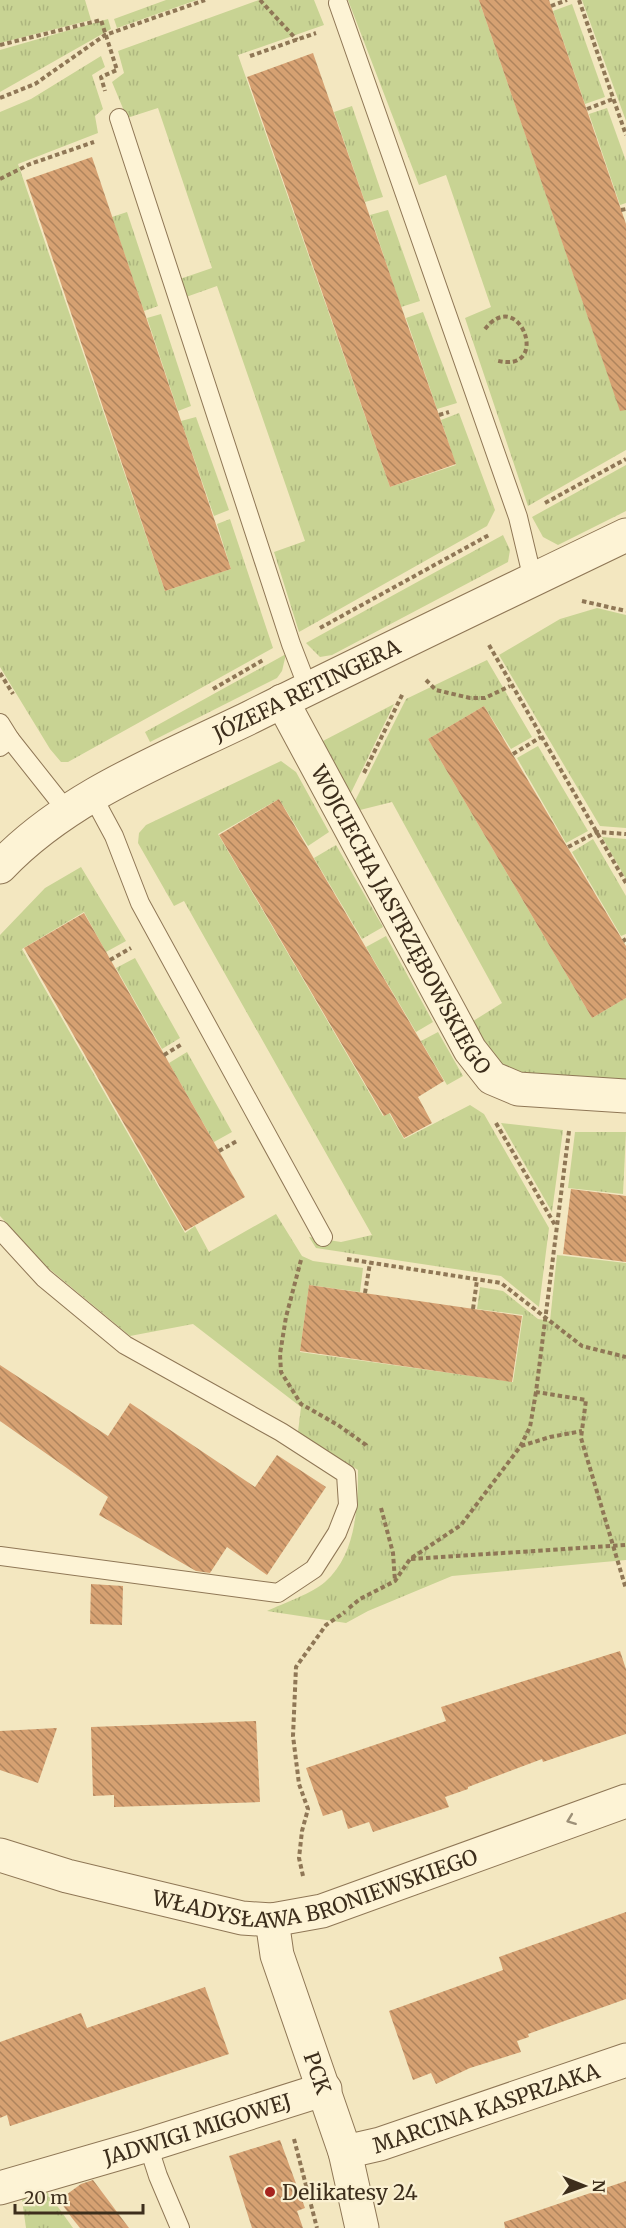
<svg xmlns="http://www.w3.org/2000/svg" width="626" height="2228" font-family="Merriweather,serif">
	<defs>
		<pattern id="grass-tufts" width="24" height="20" patternUnits="userSpaceOnUse" patternTransform="scale(1.5)"><rect width="24" height="20" fill="#c8d393"/><path d="M3 7l-1-3M5 7V3M7 7l1-3M15 17l-1-3M17 17v-4M19 17l1-3" fill="none" stroke="#adb57e"/></pattern>
		<pattern id="building-back-hatch" width="6" height="6" patternUnits="userSpaceOnUse" patternTransform="scale(1.5)"><rect width="6" height="6" fill="#d6a172"/><path d="M-1 5l2 2M0 0l6 6M5-1l2 2" fill="none" stroke="#af845d"/></pattern>
	</defs>
	<rect width="100%" height="100%" fill="#f3e7c0"/>
	<!-- grass -->
	<g fill="url(#grass-tufts)">
		<polygon points="0,0 85,0 91,20 0,43"/>
		<polygon points="166,0 197,0 117,28 114,19"/>
		<polygon points="259,0 314,0 324,25 238,55 390,487 456,465 441,420 459,413 495,510 487,526 299,632 274,552 305,541 217,286 186,297 180,279 212,268 158,108 127,118 112,82 124,73 118,51"/>
		<polygon points="348,0 479,0 610,381 626,376 626,450 528,506 465,318 491,307 446,175 419,185"/>
		<polygon points="582,0 626,0 626,121"/>
		<polygon points="572,4 605,97 585,104 553,11"/>
		<polygon points="108,19 111,29 0,92 0,50"/>
		<polygon points="101,56 105,67 92,75 103,109 95,116 98,133 18,164 165,591 231,569 217,524 230,519 273,648 68,762 61,762 50,749 0,667 0,112 31,99"/>
		<polygon points="352,106 383,197 365,202 334,112"/>
		<polygon points="607,108 626,161 626,203 620,205 589,114"/>
		<polygon points="388,210 420,301 401,307 370,215"/>
		<polygon points="127,212 158,306 144,311 112,217"/>
		<polygon points="423,312 457,403 437,409 406,318"/>
		<polygon points="161,314 191,406 178,411 147,318"/>
		<polygon points="196,417 229,510 214,516 181,421"/>
		<polygon points="626,465 626,511 558,545 543,537 532,517"/>
		<polygon points="503,535 510,550 508,562 332,655 320,657 306,643"/>
		<polygon points="597,608 626,615 626,828 600,826 499,655 560,619"/>
		<polygon points="286,654 282,671 277,678 150,742 145,732"/>
		<polygon points="487,660 532,737 511,749 484,706 428,739 592,1018 626,998 626,1085 535,1080 490,1061 470,1023 502,1003 392,802 356,811 351,809 406,699"/>
		<polygon points="394,704 346,803 321,742"/>
		<polygon points="538,746 588,831 566,843 517,758"/>
		<polygon points="281,761 296,772 329,832 308,846 279,799 218,834 383,1116 389,1113 404,1139 470,1105 484,1114 549,1228 539,1307 501,1276 316,1248 309,1237 341,1242 372,1235 184,901 174,906 138,843 139,833 146,825"/>
		<polygon points="602,837 626,839 626,879"/>
		<polygon points="593,839 626,896 626,934 621,936 572,852"/>
		<polygon points="336,845 383,927 362,939 314,858"/>
		<path d="M 81,867 L 126,941 L 106,952 L 84,912 L 22,949 L 185,1233 L 195,1226 L 209,1252 L 276,1214 L 302,1256 L 313,1261 L 363,1268 L 360,1292 L 309,1285 L 300,1352 L 513,1382 L 523,1315 L 477,1309 L 480,1287 L 503,1291 L 538,1319 L 550,1321 L 557,1255 L 626,1263 L 626,1560 L 452,1576 L 368,1611 L 346,1623 L 267,1611 C 284,1603 313,1593 325,1582 C 356,1555 358,1507 358,1470 L 298,1432 L 301,1407 L 193,1324 L 130,1336 L 47,1267 L 0,1216 L 0,935 L 45,888 Z"/>
		<polygon points="386,936 433,1022 416,1032 366,947"/>
		<polygon points="135,958 180,1038 162,1049 116,968"/>
		<polygon points="438,1032 463,1076 447,1085 421,1041"/>
		<polygon points="187,1052 232,1132 214,1142 169,1063"/>
		<polygon points="501,1123 563,1130 552,1212"/>
		<polygon points="575,1132 626,1132 623,1194 568,1188"/>
		<polygon points="43,2186 73,2228 26,2228 21,2193"/>
	</g>
	<!-- building -->
	<g fill="url(#building-back-hatch)">
		<polygon points="479,0 549,0 626,224 626,410 620,411"/>
		<polygon points="313,53 456,464 390,487 247,77"/>
		<polygon points="92,157 231,569 165,591 26,180"/>
		<polygon points="484,706 626,946 626,998 592,1018 428,739"/>
		<polygon points="279,799 444,1081 418,1097 432,1123 404,1138 390,1113 384,1116 219,835"/>
		<polygon points="84,913 245,1197 185,1231 24,948"/>
		<polygon points="571,1189 626,1196 626,1262 563,1254"/>
		<polygon points="309,1285 522,1316 512,1382 300,1351"/>
		<polygon points="0,1365 108,1436 130,1403 255,1487 277,1455 326,1487 267,1575 227,1547 210,1573 196,1571 99,1515 108,1497 0,1421"/>
		<polygon points="91,1584 123,1586 122,1625 90,1624"/>
		<polygon points="620,1651 626,1669 626,1734 543,1762 542,1759 468,1787 468,1789 445,1797 449,1807 373,1832 369,1822 348,1829 342,1810 323,1816 306,1768 446,1721 441,1707"/>
		<polygon points="256,1721 260,1802 114,1807 114,1795 93,1796 91,1727"/>
		<polygon points="57,1728 38,1783 0,1770 0,1731"/>
		<polygon points="626,1912 626,1999 528,2034 529,2037 517,2041 521,2052 470,2068 436,2084 431,2073 413,2080 389,2011 503,1970 499,1957"/>
		<polygon points="205,1987 229,2054 10,2126 7,2115 0,2118 0,2042 81,2013 87,2028"/>
		<polygon points="280,2140 305,2208 297,2211 303,2228 252,2228 229,2156"/>
		<polygon points="93,2180 129,2228 80,2228 72,2218 59,2200 81,2184"/>
		<polygon points="626,2181 626,2228 505,2228 504,2222"/>
	</g>
	<g fill="none" stroke-linecap="round" stroke-linejoin="round">
		<defs>
			<g id="service">
				<polyline points="338,3 518,517 533,580"/>
				<polyline points="119,118 291,644 308,688"/>
				<polyline points="0,723 10,739"/>
				<polyline points="0,747 10,739 67,811"/>
				<polyline points="93,797 114,836 140,903 323,1237"/>
				<polyline points="0,1230 44,1278 125,1345 281,1432 346,1474 348,1505 337,1533 314,1569 278,1593 0,1556"/>
				<polyline points="148,2145 158,2176 180,2228"/>
			</g>
			<g id="minor">
				<path id="s1" d="M 282,701 L 470,1050 L 492,1078 L 518,1089 L 626,1096"/>
				<path id="s2" d="M 0,867 C 67,796 165,759 251,717 C 376,655 501,595 626,535"/>
				<path id="s3" d="M 0,1855 L 67,1876 L 242,1918 L 272,1920 L 322,1911 L 626,1801"/>
				<path id="s4" d="M 272,1920 L 277,1955 L 345,2152 L 362,2228"/>
				<path id="s5" d="M 345,2152 L 380,2144 L 626,2060"/>
				<path id="s6" d="M 0,2188 L 148,2145 L 325,2089"/>
			</g>
		</defs>
		<!-- service casing -->
		<use href="#service" stroke="#8f7756" stroke-width="20"/>
		<!-- minor casing -->
		<use href="#minor" stroke="#8f7756" stroke-width="35"/>
		<!-- path -->
		<g stroke="#8f7756" stroke-width="4" stroke-dasharray="4.5 3" stroke-linecap="butt">
			<polyline points="260,0 297,40"/>
			<polyline points="579,0 626,135"/>
			<polyline points="551,6 567,0"/>
			<polyline points="0,45 101,20 117,70 101,77 105,91"/>
			<polyline points="250,56 316,33"/>
			<polyline points="0,98 35,84 105,35 205,0"/>
			<polyline points="587,109 613,99"/>
			<polyline points="0,179 30,164 94,142"/>
			<polyline points="621,210 626,209"/>
			<path d="M 485,329 C 520,284 553,377 495,360"/>
			<polyline points="439,415 449,412"/>
			<polyline points="545,503 626,459"/>
			<polyline points="582,601 626,611"/>
			<polyline points="320,628 489,535"/>
			<polyline points="489,645 626,883"/>
			<polyline points="0,673 13,694"/>
			<polyline points="426,680 436,690 470,698 485,698 510,686"/>
			<polyline points="213,689 263,660"/>
			<polyline points="513,754 541,737"/>
			<polyline points="364,773 403,693"/>
			<polyline points="568,847 597,832 626,834"/>
			<polyline points="623,941 626,939"/>
			<polyline points="110,960 131,948"/>
			<polyline points="164,1055 182,1044"/>
			<polyline points="496,1123 555,1225"/>
			<polyline points="569,1131 536,1392 586,1400 581,1438 626,1589"/>
			<polyline points="219,1151 237,1141"/>
			<polyline points="347,1259 501,1283 582,1346 626,1357"/>
			<polyline points="301,1260 286,1317 280,1354 281,1372 301,1404 338,1425 366,1445 367,1448"/>
			<polyline points="365,1293 370,1263"/>
			<polyline points="473,1309 477,1280"/>
			<polyline points="521,1446 550,1437 582,1431"/>
			<polyline points="381,1508 393,1553 395,1581"/>
			<polyline points="411,1559 626,1545"/>
			<polyline points="349,1608 360,1599 395,1581 410,1559 461,1525 520,1447 530,1427 536,1392"/>
			<polyline points="303,1876 299,1858 302,1831 308,1809 299,1784 293,1736 296,1667 326,1625 345,1612"/>
			<polyline points="294,2139 317,2228"/>
		</g>
		<!-- service -->
		<use href="#service" stroke="#fdf3d5" stroke-width="18"/>
		<!-- minor -->
		<use href="#minor" stroke="#fdf3d5" stroke-width="33"/>
	</g>
	<!-- one-way arrows -->
	<defs><path id="oneway-chevron" d="M-2-3.5L2.5 0L-2 3.5" fill="none" stroke-width="1.6" stroke-linecap="round" stroke-linejoin="round" transform="scale(1.5)"/></defs>
	<use stroke="#9d9078" href="#oneway-chevron" transform="translate(571 1820) rotate(159)"/>
	<!-- markers -->
	<circle fill="#a6241e" stroke="#faf0d1" stroke-width="2" cx="270" cy="2192" r="6"/>
	<g text-anchor="middle" dominant-baseline="central" stroke-width="4.5" stroke-linejoin="round" paint-order="stroke">
		<!-- street labels -->
		<g font-size="21" fill="#3d2e1c" stroke="#faf0d1">
			<text stroke="none"><textPath href="#s2" startOffset="356">JÓZEFA RETINGERA</textPath></text>
			<text stroke="none"><textPath href="#s1" startOffset="249">WOJCIECHA JASTRZĘBOWSKIEGO</textPath></text>
			<text stroke="none"><textPath href="#s3" startOffset="327">WŁADYSŁAWA BRONIEWSKIEGO</textPath></text>
			<text stroke="none"><textPath href="#s4" startOffset="160">PCK</textPath></text>
			<text stroke="none"><textPath href="#s5" startOffset="148">MARCINA KASPRZAKA</textPath></text>
			<text stroke="none"><textPath href="#s6" startOffset="206">JADWIGI MIGOWEJ</textPath></text>
		</g>
		<!-- poi labels -->
		<g font-size="21" fill="#3d2e1c" stroke="#faf0d1" text-anchor="start">
			<text x="282" y="2192">Delikatesy 24</text>
		</g>
	</g>
	<!-- north arrow -->
	<g transform="translate(584 2186) rotate(91)" stroke="#faf0d1" stroke-width="4.5" paint-order="stroke">
	<path d="M0-4.5L10 22L0 15L-10 22Z" fill="#3d2e1c"/>
	<text y="-9" font-size="16" font-weight="bold" text-anchor="middle" fill="#3d2e1c">N</text>
	</g>
	<!-- scale -->
	<path d="M15 2204v9h128v-9" fill="none" stroke="#3d2e1c" stroke-width="3"/>
	<text x="24" y="2204" font-size="18" fill="#3d2e1c" stroke="#faf0d1" stroke-width="4.5" paint-order="stroke">20 m</text>
</svg>
